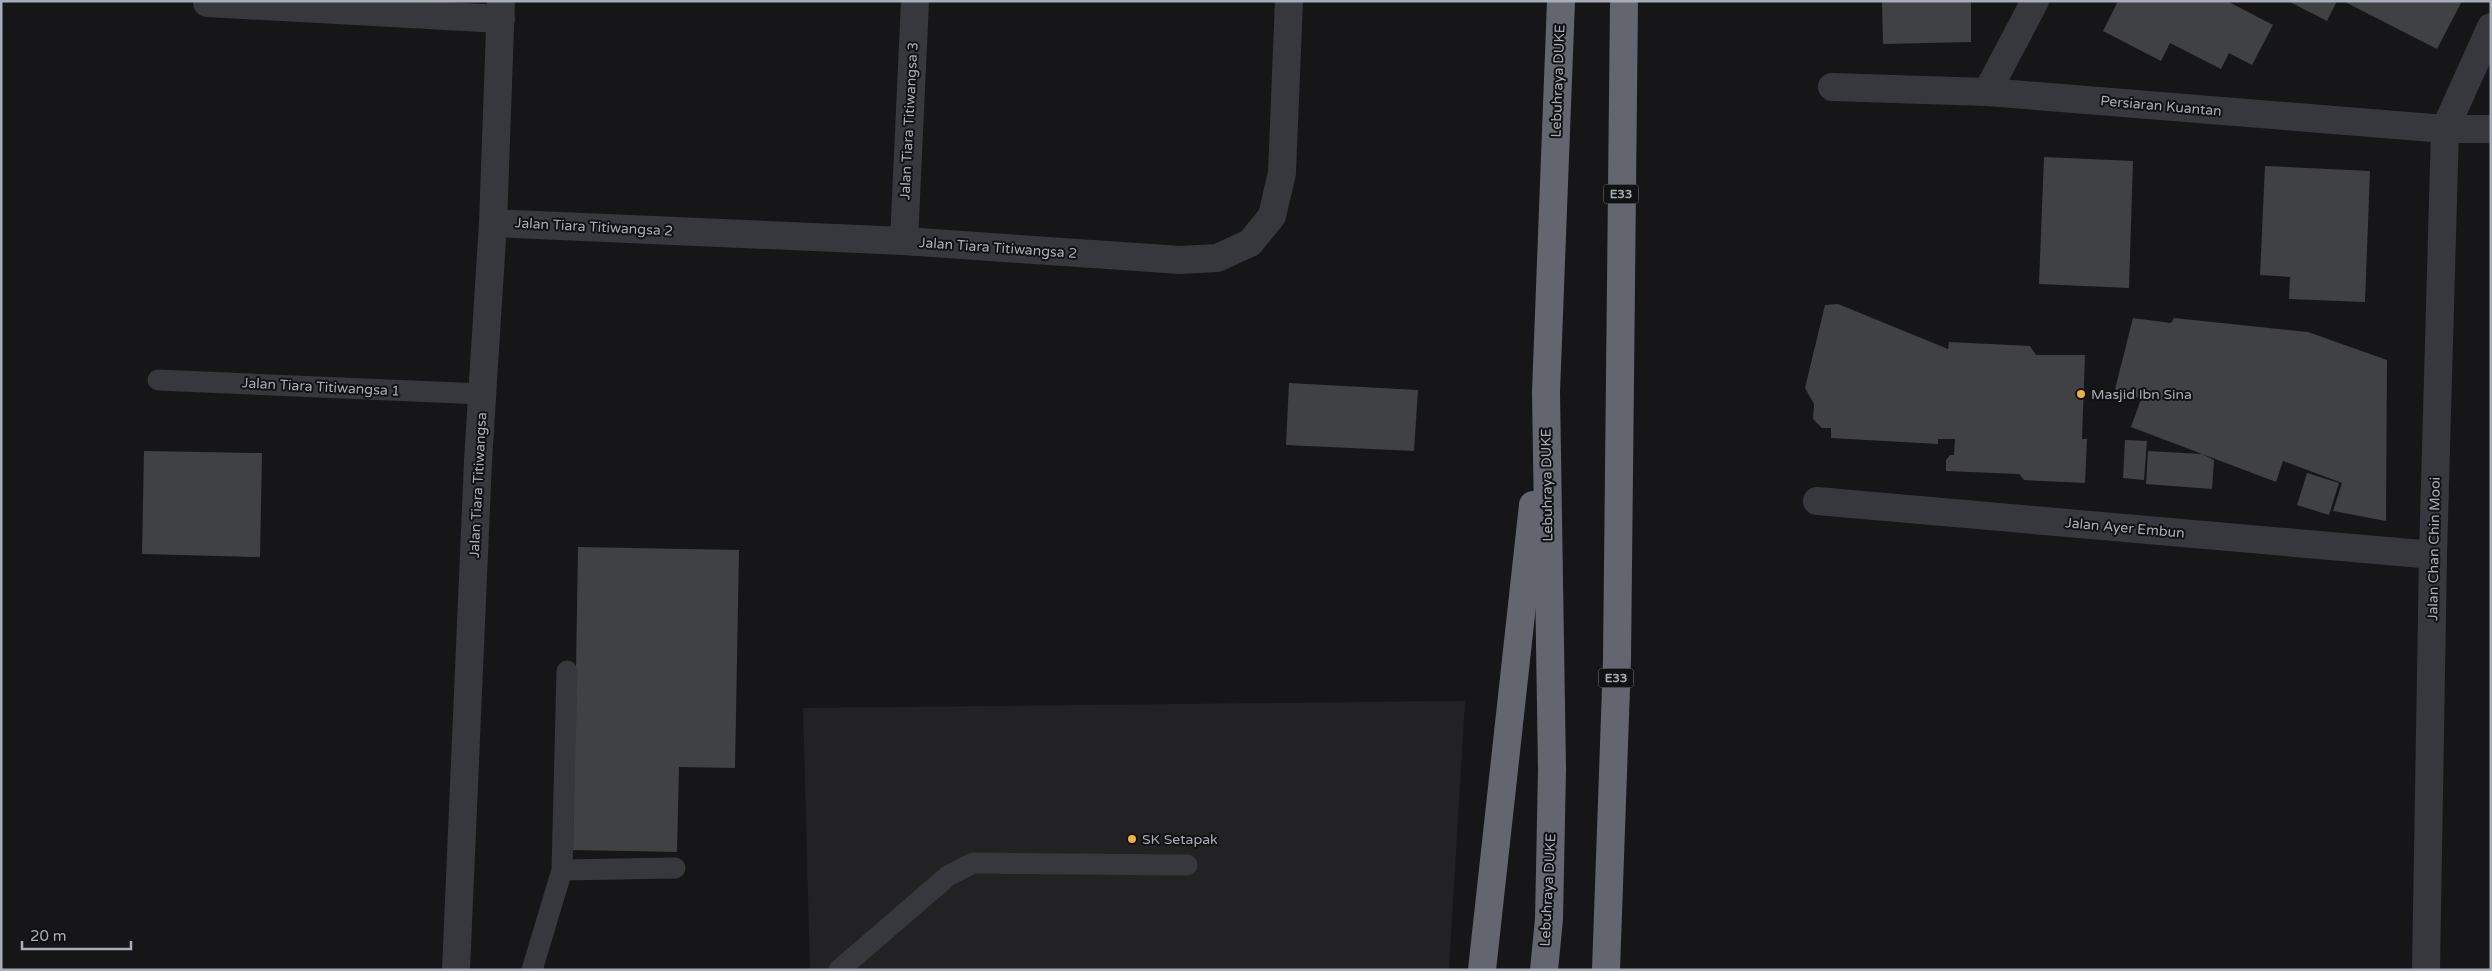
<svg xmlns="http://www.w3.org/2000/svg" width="2492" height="971" font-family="'Varela Round',sans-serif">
	<rect width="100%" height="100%" fill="#161618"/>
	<!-- built -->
	<polygon fill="#222225" points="1465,701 1449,970 810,970 803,708"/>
	<!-- building -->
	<g fill="#404145">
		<polygon points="1882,1 1971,1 1971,42 1883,44"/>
		<polygon points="2118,1 2227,1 2273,25 2252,65 2229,53 2221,69 2170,43 2161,61 2103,31"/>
		<polygon points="2288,1 2337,1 2327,21"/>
		<polygon points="2343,1 2462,1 2437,49"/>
		<polygon points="2044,157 2133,161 2129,288 2039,284"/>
		<polygon points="2265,166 2370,171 2365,302 2289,299 2290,277 2260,275"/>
		<polygon points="1838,304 1948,349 1949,342 2030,346 2036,355 2085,355 2082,439 2087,439 2085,483 2024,480 2019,474 1946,471 1946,460 1950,455 1954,455 1955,439 1938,439 1938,444 1831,438 1831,428 1822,428 1813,419 1814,404 1805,388 1825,305"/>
		<polygon points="2133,318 2171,323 2174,318 2308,332 2387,360 2386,521 2333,511 2342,483 2283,461 2276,482 2131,427 2141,399 2115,389"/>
		<polygon points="1289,383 1418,390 1414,451 1286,445"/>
		<polygon points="2125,440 2147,441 2144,480 2123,478"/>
		<polygon points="144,451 262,453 260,557 142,554"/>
		<polygon points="2148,451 2202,454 2214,460 2212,489 2146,484"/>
		<polygon points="2307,473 2339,483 2329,515 2297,505"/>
		<polygon points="578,547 739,550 735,768 679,767 677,852 573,850"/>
	</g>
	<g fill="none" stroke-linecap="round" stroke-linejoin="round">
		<!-- lane -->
		<g stroke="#37383d" stroke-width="21">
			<polyline points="158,380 483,394"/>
			<polyline points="562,870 675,868"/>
			<polyline points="532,970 562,870 567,671"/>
			<polyline points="839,970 948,876 973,863 1187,865"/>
		</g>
		<!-- street -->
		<g stroke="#37383d" stroke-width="28">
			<polyline points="207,3 501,19"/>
			<polyline points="1832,87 1987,92 2445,129 2491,129"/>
			<polyline points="1987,92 2035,1"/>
			<polyline points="493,223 904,241 1180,260 1217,258 1250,243 1272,216 1282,173 1289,1"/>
			<polyline points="904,241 915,1"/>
			<polyline points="1817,501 2433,555"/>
			<polyline points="456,970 478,461 493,223 501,1"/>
			<polyline points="2426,970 2433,555 2445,129 2491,27"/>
		</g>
		<!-- highway -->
		<g stroke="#63666e" stroke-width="28">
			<polyline points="1482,970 1533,505"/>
			<polyline points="1544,970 1549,919 1552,769 1546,392 1561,1"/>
			<polyline points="1606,970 1617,660 1624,1"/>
		</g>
	</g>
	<!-- markers -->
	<g fill="#f2b134" stroke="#111113" stroke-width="2">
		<circle cx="2081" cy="394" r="5"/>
		<circle cx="1132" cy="839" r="5"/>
	</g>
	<g text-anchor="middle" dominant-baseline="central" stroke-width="4" stroke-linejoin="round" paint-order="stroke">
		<!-- shield labels -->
		<g fill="#111113" stroke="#7b7e86" stroke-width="1">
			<rect x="1603.5" y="184.5" width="35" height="19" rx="4"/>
			<rect x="1598.5" y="668.5" width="35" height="19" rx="4"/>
		</g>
		<g font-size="12" font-weight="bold" fill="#a8adb8">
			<text x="1621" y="194">E33</text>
			<text x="1616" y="678">E33</text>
		</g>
		<!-- street labels -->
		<g font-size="14" fill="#a8adb8" stroke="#111113">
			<text transform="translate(1558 81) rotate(-88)">Lebuhraya DUKE</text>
			<text transform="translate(2161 106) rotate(5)">Persiaran Kuantan</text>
			<text transform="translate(909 121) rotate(-87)">Jalan Tiara Titiwangsa 3</text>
			<text transform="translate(594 227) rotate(3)">Jalan Tiara Titiwangsa 2</text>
			<text transform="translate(998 248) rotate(4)">Jalan Tiara Titiwangsa 2</text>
			<text transform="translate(321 387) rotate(3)">Jalan Tiara Titiwangsa 1</text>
			<text transform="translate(478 485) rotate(-87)">Jalan Tiara Titiwangsa</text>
			<text transform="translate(1547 485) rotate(-91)">Lebuhraya DUKE</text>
			<text transform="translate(2125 528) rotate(5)">Jalan Ayer Embun</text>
			<text transform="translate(2434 549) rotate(-89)">Jalan Chan Chin Mooi</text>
			<text transform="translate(1548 890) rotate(-87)">Lebuhraya DUKE</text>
		</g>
		<!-- poi labels -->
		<g font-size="14" fill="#a8adb8" stroke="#111113" text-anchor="start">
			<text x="2091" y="394">Masjid Ibn Sina</text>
			<text x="1142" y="839">SK Setapak</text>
		</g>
	</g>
	<!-- border -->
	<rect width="2492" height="971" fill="none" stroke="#a8adb8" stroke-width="5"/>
	<!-- scale -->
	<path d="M22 941v8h109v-8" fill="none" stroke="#a8adb8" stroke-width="2.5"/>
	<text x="30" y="941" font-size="15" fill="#a8adb8" stroke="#111113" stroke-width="4" paint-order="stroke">20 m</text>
</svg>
